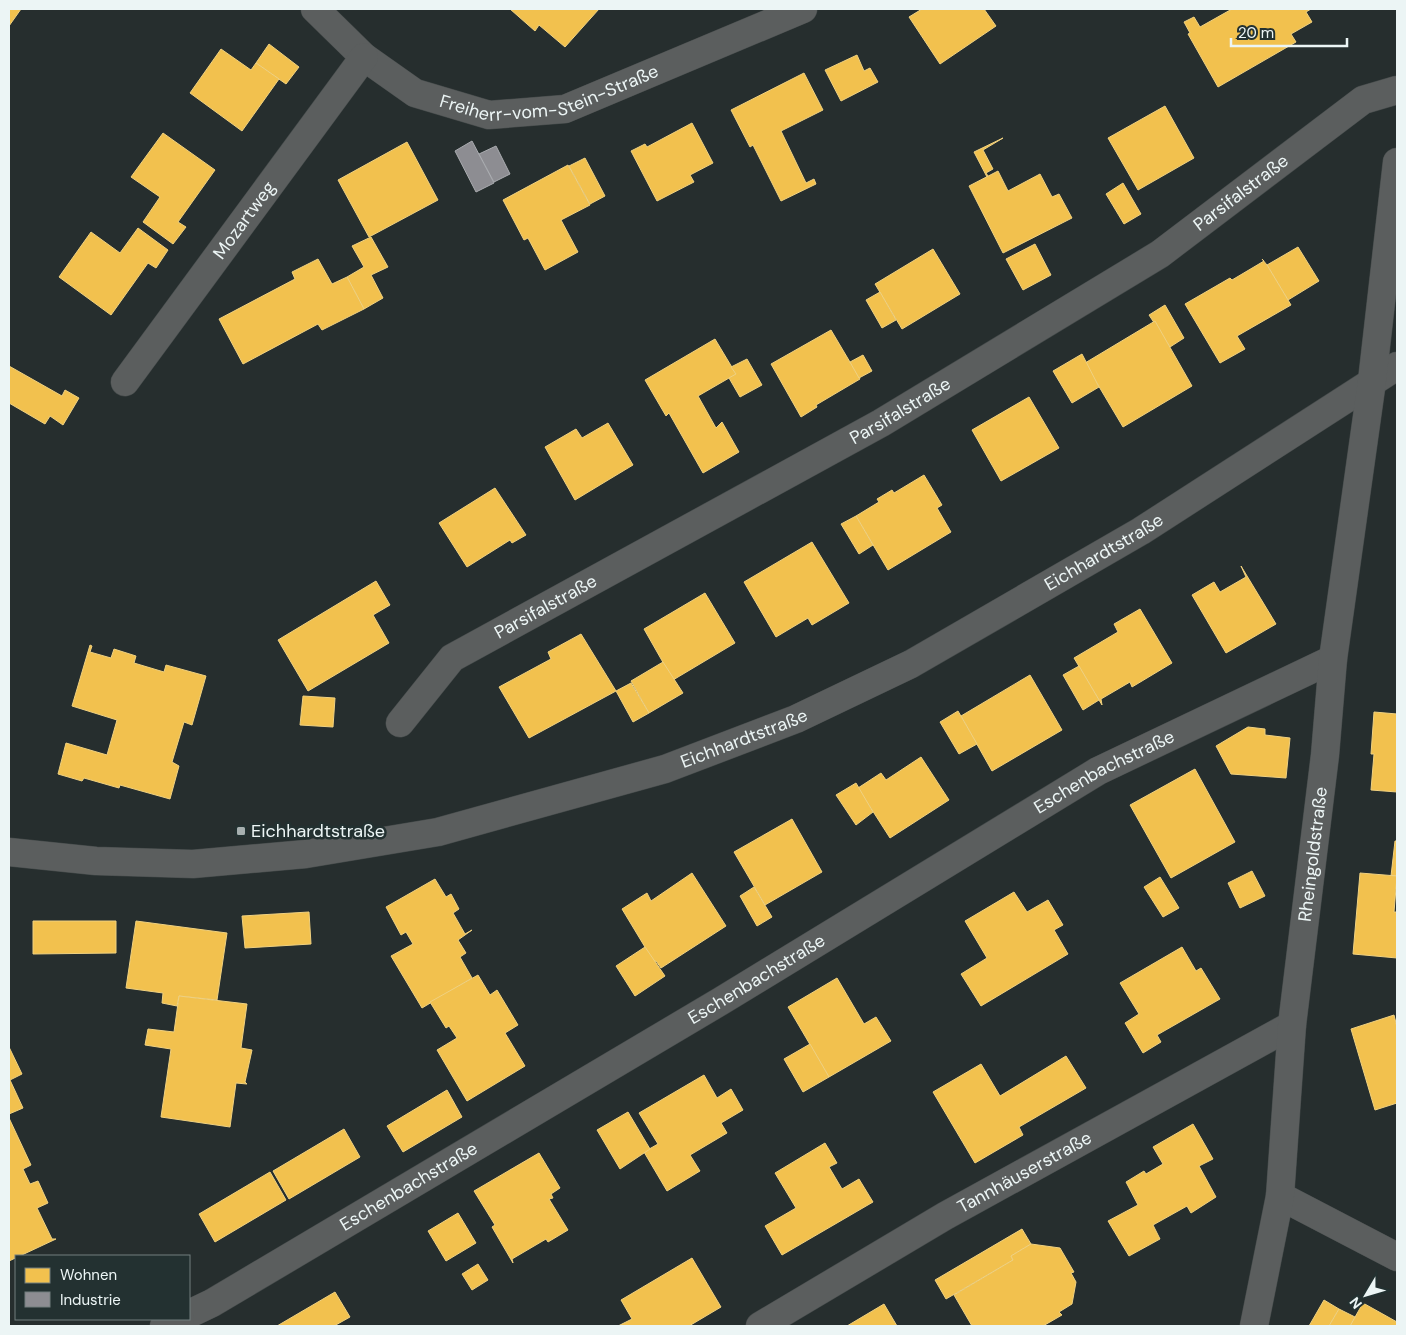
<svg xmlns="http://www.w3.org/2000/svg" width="1406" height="1335" font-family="'DM Sans',sans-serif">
	<rect width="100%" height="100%" fill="#262e2e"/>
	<!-- homes -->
	<g fill="#f2c14e" stroke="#f0d180">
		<polygon points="9,9 21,9 9,26"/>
		<polygon points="510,9 599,9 565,47 539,25 535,31"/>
		<polygon points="922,9 984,9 996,26 940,64 909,17"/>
		<polygon points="1232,9 1311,9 1306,12 1312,22 1291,34 1296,42 1218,87 1188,34 1190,33 1184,22 1194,17 1200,27"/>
		<polygon points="269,44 299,67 286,84 256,63"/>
		<polygon points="221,49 251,70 256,63 279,79 242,131 190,93"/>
		<polygon points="857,55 864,71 870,68 878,82 841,101 825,70"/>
		<polygon points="804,73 823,110 781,131 806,183 814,179 816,184 781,201 753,145 750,147 731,110"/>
		<polygon points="1165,106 1194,158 1138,190 1108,138"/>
		<polygon points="692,123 713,163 690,175 694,182 657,201 631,151 645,144 647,147"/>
		<polygon points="163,133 215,170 178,222 186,227 173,244 143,222 160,197 131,177"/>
		<polygon points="1003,138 983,150 993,169 986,173 988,176 987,177 974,152"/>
		<polygon points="407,142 438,200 369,237 338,180"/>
		<polygon points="585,158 605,196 590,204 569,166"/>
		<polygon points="568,165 590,205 561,220 578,252 545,270 528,238 524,240 503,200"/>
		<polygon points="998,171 1008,191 1040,174 1052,197 1059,194 1072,218 1003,253 969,186"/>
		<polygon points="1123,183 1141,214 1124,224 1106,194"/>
		<polygon points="138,228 168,250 156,268 148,263 111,315 59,277 91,232 120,253"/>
		<polygon points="371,237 388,267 371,275 383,298 364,309 347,277 364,267 352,246"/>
		<polygon points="1035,244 1051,275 1023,290 1006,259"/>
		<polygon points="1298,247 1319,281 1288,300 1267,265"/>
		<polygon points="933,249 960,294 902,329 875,284"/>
		<polygon points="318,259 332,284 347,277 364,309 322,330 318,324 243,364 219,319 295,279 292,272"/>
		<polygon points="1262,259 1267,265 1291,305 1237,336 1245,349 1220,363 1185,304 1230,278 1232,280 1264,261"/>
		<polygon points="880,292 896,320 882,328 866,300"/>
		<polygon points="1165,305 1184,338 1170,347 1149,315"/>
		<polygon points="1155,321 1192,386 1123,427 1085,363"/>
		<polygon points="831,330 860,379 816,405 817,407 801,417 771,364"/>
		<polygon points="715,339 736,374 698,396 716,428 722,422 739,452 703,473 669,413 666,416 645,380"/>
		<polygon points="1082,354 1099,387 1072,403 1053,371"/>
		<polygon points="863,355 872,371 859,378 850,362"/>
		<polygon points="747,359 762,385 740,397 729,378 736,374 731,367"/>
		<polygon points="9,366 62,396 65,390 79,398 63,425 50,416 45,424 9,403"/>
		<polygon points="1029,397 1059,448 1001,481 972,430"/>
		<polygon points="608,423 633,465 575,500 545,447 576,429 582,438"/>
		<polygon points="924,475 942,505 937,508 951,532 888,570 856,516 879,502 877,499 892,490 894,493"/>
		<polygon points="495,488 526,535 512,543 510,540 467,567 439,523"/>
		<polygon points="856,516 873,545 859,554 841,524"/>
		<polygon points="812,542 849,603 812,625 808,618 776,637 744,582"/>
		<polygon points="1241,566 1276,624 1226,653 1192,595 1214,582 1220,592 1246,577"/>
		<polygon points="376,581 390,605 373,615 389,643 308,691 278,640"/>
		<polygon points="705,593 735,643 673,680 644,629"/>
		<polygon points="1140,609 1172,663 1132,687 1130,682 1101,699 1102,705 1074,658 1118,632 1114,624"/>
		<polygon points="581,634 616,691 529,738 499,687 551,659 548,652"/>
		<polygon points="90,645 92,646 90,652 111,658 114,649 136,656 134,663 164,672 166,665 206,676 192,725 184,722 172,762 179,766 170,799 120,785 119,788 84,778 82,781 58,774 66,743 107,755 117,720 72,706"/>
		<polygon points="663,662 683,693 649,713 631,681"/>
		<polygon points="1079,666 1099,700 1083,710 1063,675"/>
		<polygon points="1030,675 1062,730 992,771 961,716"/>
		<polygon points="631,683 649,713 633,722 616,691"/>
		<polygon points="303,696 335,698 333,727 300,725"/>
		<polygon points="958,711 977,744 959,754 940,722"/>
		<polygon points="1374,712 1397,714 1397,792 1371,790 1374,754 1371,754"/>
		<polygon points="1248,727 1265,729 1265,735 1290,738 1286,778 1231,774 1216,746"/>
		<polygon points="921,757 949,800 890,838 858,788 881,773 886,780"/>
		<polygon points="1195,769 1235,842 1171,878 1130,805"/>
		<polygon points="856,783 873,812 856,825 836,795"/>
		<polygon points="792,819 822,872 765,905 734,852"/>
		<polygon points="1395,841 1397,841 1397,876 1391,876"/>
		<polygon points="1252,871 1265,896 1240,908 1228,883"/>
		<polygon points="692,873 726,926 661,968 656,961 654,962 622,909 647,893 651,901"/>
		<polygon points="1360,873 1397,876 1394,912 1397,912 1397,958 1353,954"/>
		<polygon points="1160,877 1179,908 1163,917 1144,887"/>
		<polygon points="435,879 446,897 451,894 459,909 453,913 465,934 472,930 458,940 466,953 460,957 472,978 422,1008 391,956 413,944 406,932 401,935 386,907"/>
		<polygon points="754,887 772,917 757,926 740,896"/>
		<polygon points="1014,892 1027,912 1048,900 1063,925 1054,930 1068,954 981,1006 961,974 987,958 965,921"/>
		<polygon points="309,912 311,944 245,948 242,916"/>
		<polygon points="33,921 116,921 116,953 33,954"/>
		<polygon points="136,921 227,933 217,1000 179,996 177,1006 162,1003 163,993 126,988"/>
		<polygon points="645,947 665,976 635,996 616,966"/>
		<polygon points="1182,947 1196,971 1201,968 1220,999 1157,1035 1161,1042 1143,1053 1125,1023 1139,1014 1120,983"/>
		<polygon points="478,975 490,995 497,990 518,1025 505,1033 525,1066 467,1101 437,1050 457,1038 449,1026 446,1028 430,1002"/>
		<polygon points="837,978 864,1024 876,1017 891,1041 829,1077 788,1007"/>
		<polygon points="179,996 247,1004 241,1048 252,1050 245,1082 247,1084 236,1083 230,1127 161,1117 171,1049 145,1045 148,1029 174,1032"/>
		<polygon points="1394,1015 1397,1027 1397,1103 1375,1110 1351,1029"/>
		<polygon points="810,1044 829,1077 803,1092 784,1059"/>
		<polygon points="9,1047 22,1074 10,1080 23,1108 9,1114"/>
		<polygon points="1066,1056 1086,1088 1019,1127 1023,1135 975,1163 933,1092 981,1064 1000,1096"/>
		<polygon points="704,1075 717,1098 731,1089 743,1110 721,1123 727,1133 690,1155 700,1171 667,1191 644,1152 658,1144 639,1113"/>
		<polygon points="447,1090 462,1117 403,1152 387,1126"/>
		<polygon points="628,1112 650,1149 620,1169 597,1130"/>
		<polygon points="9,1118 31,1165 23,1169 30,1184 38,1181 48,1203 37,1208 52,1239 56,1239 9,1261"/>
		<polygon points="1193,1124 1213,1159 1199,1166 1216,1197 1191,1213 1187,1206 1153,1225 1160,1239 1129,1256 1108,1221 1138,1205 1126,1182 1144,1171 1146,1174 1163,1164 1153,1147"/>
		<polygon points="344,1129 360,1157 289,1199 273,1171"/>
		<polygon points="825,1143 837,1163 829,1167 842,1189 859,1179 873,1202 782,1255 765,1226 796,1208 775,1173"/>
		<polygon points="539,1153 560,1188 551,1194 553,1198 549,1199 568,1230 548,1242 546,1239 512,1259 513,1263 492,1227 495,1225 474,1191"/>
		<polygon points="270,1172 286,1200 215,1242 199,1214"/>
		<polygon points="458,1213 476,1243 446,1261 428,1231"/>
		<polygon points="1022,1229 1031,1244 1011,1256 1013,1260 946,1299 935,1280"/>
		<polygon points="1031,1244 1060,1248 1074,1272 1071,1273 1076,1282 1072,1304 1059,1312 1062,1315 1043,1326 972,1326 954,1295 1013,1260 1011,1256"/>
		<polygon points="692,1258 721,1307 689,1326 618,1326 632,1319 621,1300"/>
		<polygon points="478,1264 488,1280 472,1290 462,1274"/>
		<polygon points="335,1292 350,1317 334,1326 277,1326"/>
		<polygon points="1324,1300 1339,1309 1329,1326 1309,1326"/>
		<polygon points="1363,1303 1397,1322 1397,1326 1350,1326"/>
		<polygon points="884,1304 897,1326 847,1326"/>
		<polygon points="1339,1309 1355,1317 1350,1326 1329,1326"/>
	</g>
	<!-- industry -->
	<g fill="#8d8d92" stroke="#aaacb0">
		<polygon points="472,141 494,183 476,192 455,151"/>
		<polygon points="496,146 510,174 494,182 479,154"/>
	</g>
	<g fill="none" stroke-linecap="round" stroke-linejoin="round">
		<defs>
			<g id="street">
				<path id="s1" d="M 315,9 L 364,57 L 415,93 L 489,115 L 565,109 L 803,9"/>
				<path id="s2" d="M 125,382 L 364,57"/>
				<path id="s3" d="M 400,723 L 452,658 L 881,423 L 1160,254 L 1363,100 L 1397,90"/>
				<path id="s4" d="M 9,852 L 96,861 L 193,864 L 306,854 L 438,832 L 665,769 L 796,719 L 911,664 L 1141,531 L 1397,366"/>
				<polyline points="1280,1196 1397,1257"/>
				<path id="s5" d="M 189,1314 L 212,1303 L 721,1001 L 1098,771 L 1333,659"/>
				<polyline points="164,1326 180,1319"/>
				<path id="s6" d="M 760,1326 L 945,1216 L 1292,1025"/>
				<path id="s7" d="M 1254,1326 L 1280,1196 L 1292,1025 L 1325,755 L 1333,659 L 1372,381 L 1397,162"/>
			</g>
		</defs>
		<!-- street casing -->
		<use href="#street" stroke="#434949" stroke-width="29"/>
		<!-- street -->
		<use href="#street" stroke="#5b5e5e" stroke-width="28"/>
	</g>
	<!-- markers -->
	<rect fill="#a7afaf" stroke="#233131" stroke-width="2" x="236" y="826" width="10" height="10" rx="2.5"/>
	<g text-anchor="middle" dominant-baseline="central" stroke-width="5" stroke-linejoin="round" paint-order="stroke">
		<!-- street labels -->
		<g font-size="18" fill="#ecf5f5" stroke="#233131">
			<text stroke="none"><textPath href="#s1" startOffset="271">Freiherr-vom-Stein-Straße</textPath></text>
			<text stroke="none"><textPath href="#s3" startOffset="1000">Parsifalstraße</textPath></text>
			<text stroke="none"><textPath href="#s2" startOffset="201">Mozartweg</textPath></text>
			<text stroke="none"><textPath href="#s3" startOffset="595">Parsifalstraße</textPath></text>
			<text stroke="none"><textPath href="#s4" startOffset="1158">Eichhardtstraße</textPath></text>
			<text stroke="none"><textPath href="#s3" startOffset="190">Parsifalstraße</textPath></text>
			<text stroke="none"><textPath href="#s4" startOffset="752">Eichhardtstraße</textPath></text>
			<text stroke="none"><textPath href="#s5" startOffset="1064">Eschenbachstraße</textPath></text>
			<text stroke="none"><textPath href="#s7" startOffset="476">Rheingoldstraße</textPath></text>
			<text stroke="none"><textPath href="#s5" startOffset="659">Eschenbachstraße</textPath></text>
			<text stroke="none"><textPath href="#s6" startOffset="306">Tannhäuserstraße</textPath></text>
			<text stroke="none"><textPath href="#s5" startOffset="254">Eschenbachstraße</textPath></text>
		</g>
		<!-- poi labels -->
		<g font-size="18" fill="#ecf5f5" stroke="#233131" text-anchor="start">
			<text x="251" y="831">Eichhardtstraße</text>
		</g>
	</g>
	<!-- border -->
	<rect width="1406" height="1335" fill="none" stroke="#ecf5f5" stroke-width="20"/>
	<!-- legend -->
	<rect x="15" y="1255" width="175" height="65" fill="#233131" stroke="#737f7f"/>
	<rect x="25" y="1268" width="25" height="15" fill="#f2c14e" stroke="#737f7f"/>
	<text x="60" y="1280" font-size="15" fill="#ecf5f5">Wohnen</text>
	<rect x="25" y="1292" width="25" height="15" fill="#8d8d92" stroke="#737f7f"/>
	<text x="60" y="1305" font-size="15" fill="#ecf5f5">Industrie</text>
	<!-- north arrow -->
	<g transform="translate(1366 1295) rotate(232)" stroke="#233131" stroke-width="4" paint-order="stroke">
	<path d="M0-4L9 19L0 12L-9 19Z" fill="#ecf5f5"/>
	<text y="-8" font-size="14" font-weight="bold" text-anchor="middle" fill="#ecf5f5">N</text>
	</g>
	<!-- scale -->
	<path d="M1231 38v8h116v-8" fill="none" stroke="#ecf5f5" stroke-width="2.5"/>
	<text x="1238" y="38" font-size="15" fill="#ecf5f5" stroke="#233131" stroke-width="4" paint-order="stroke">20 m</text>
</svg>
